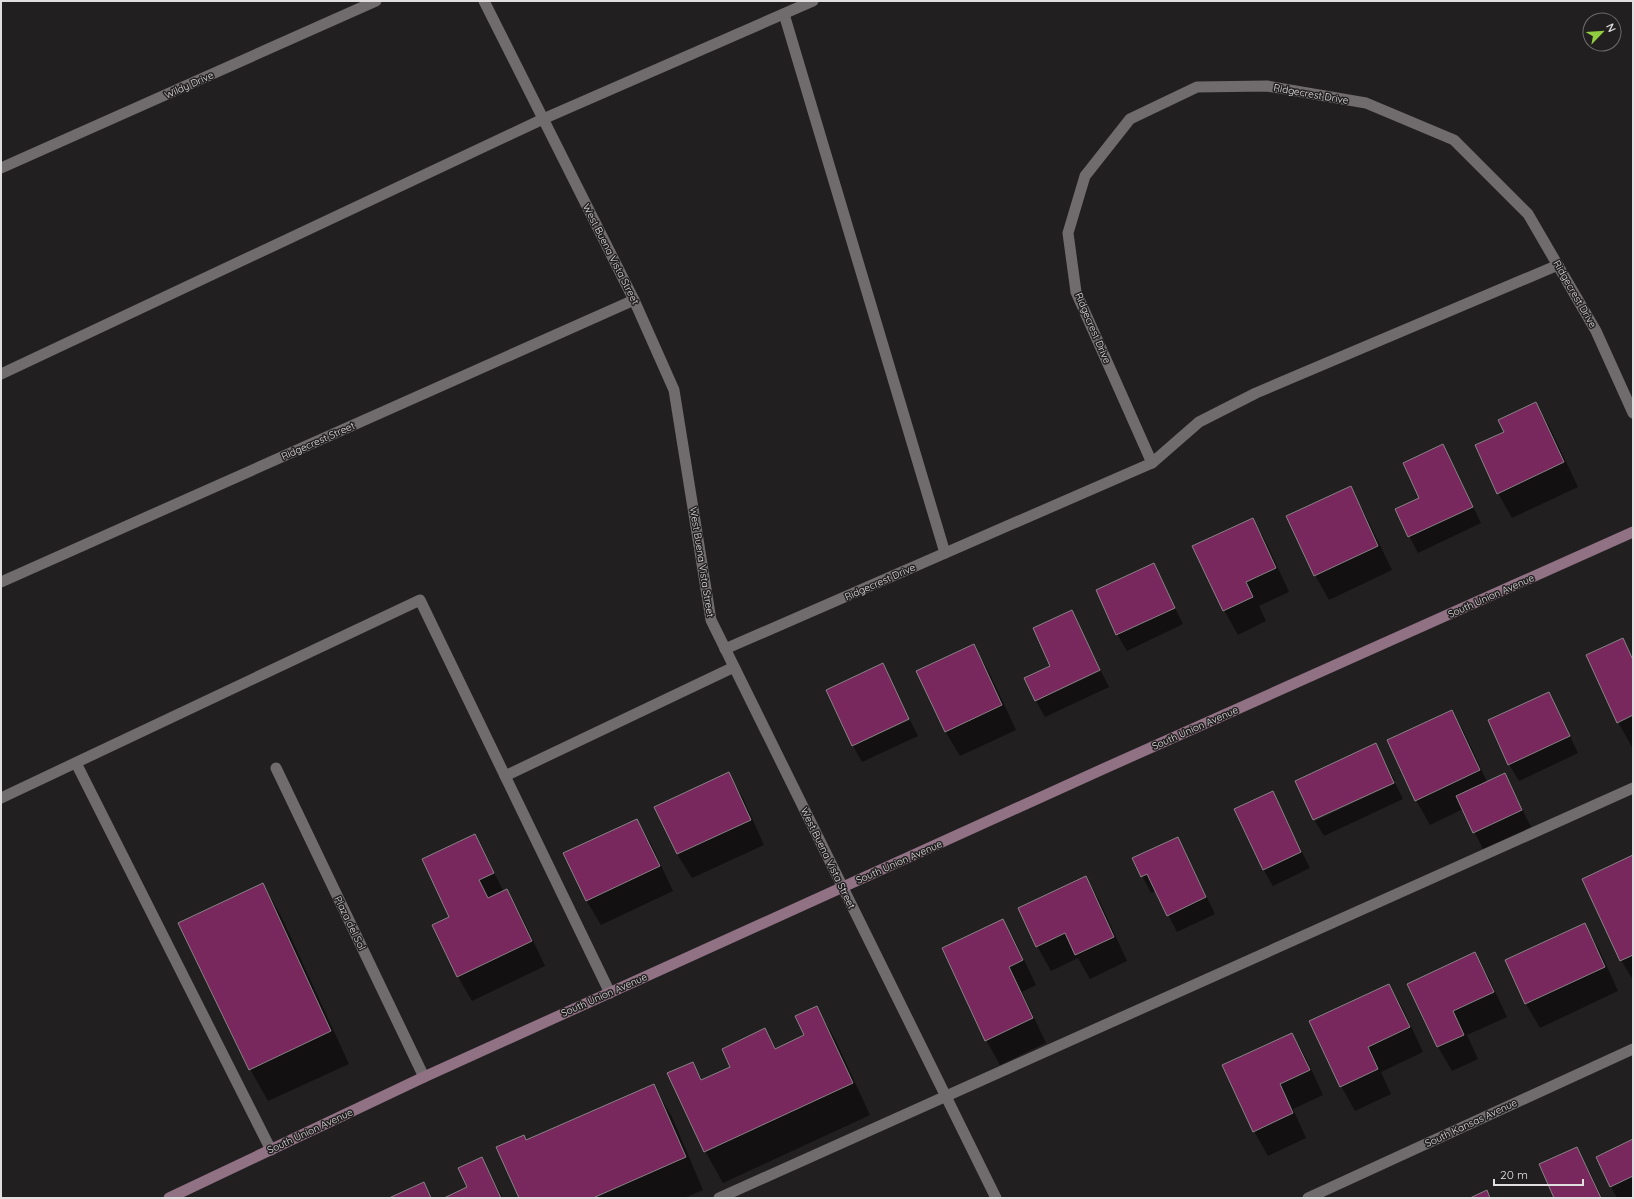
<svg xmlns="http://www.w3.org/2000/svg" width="1634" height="1199" font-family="Quicksand,sans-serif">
	<rect width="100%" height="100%" fill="#221f20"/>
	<!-- shadow -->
	<g fill="#0007">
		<polygon points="1536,403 1550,428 1578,487 1512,518 1498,493"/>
		<polygon points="1443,445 1481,523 1418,553 1409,536 1421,498"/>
		<polygon points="1350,487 1364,512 1392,570 1329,600 1315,575"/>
		<polygon points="1253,519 1267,544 1289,592 1259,606 1266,621 1238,635 1224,610"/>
		<polygon points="1153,564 1183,624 1127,651 1117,634"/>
		<polygon points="1072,611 1100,669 1035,699 1052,667"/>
		<polygon points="1622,639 1633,658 1632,747 1618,722"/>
		<polygon points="974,646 988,670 1016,730 960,756 945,731"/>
		<polygon points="883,665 909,718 852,744"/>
		<polygon points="1101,671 1109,687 1045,717 1036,701"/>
		<polygon points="1549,693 1578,753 1519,781 1509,764"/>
		<polygon points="1452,711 1466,736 1487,782 1505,774 1531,827 1483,849 1463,809 1430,825 1416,800"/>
		<polygon points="910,720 918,736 862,762 853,746"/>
		<polygon points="1376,744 1395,781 1314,819"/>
		<polygon points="728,774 743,798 764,845 692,878 677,854 656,808"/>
		<polygon points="1395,783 1403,799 1324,836 1315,821"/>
		<polygon points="1272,792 1310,868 1273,886 1263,869"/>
		<polygon points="637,820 651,844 673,891 601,925 586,900"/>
		<polygon points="474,835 504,892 507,890 521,915 545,966 472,1001 458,977 450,917"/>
		<polygon points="1178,838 1215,914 1177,932 1156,891 1151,893 1133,859"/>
		<polygon points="1633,856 1633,980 1621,960"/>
		<polygon points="1086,877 1100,902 1127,961 1090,979 1078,958 1051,971 1037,946"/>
		<polygon points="263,884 281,916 349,1064 268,1101 250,1069 225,1016 211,992 179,923"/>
		<polygon points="1003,920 1017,945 1036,985 1022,992 1046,1043 1000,1065 986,1040"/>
		<polygon points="1584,924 1599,949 1618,991 1540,1028 1526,1004 1506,961"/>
		<polygon points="1475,954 1489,978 1507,1017 1467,1035 1478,1059 1452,1071 1438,1047 1409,984"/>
		<polygon points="1389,985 1403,1009 1423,1052 1381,1072 1391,1094 1355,1111 1341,1086"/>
		<polygon points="816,1007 835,1039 870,1115 723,1183 705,1151 693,1063 703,1081 731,1067 765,1030 776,1049 805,1036"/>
		<polygon points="1292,1034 1306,1058 1323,1095 1293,1109 1306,1138 1268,1156 1254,1131"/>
		<polygon points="653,1085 672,1117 703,1190 684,1198 520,1198 526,1141"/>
		<polygon points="1633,1140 1633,1198 1617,1198 1611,1187"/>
		<polygon points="1576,1148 1590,1172 1602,1198 1555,1198"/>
		<polygon points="481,1158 503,1198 446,1198 468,1188"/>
	</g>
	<!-- building -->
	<g fill="#78285c" stroke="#888386">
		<polygon points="1536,402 1564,462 1497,494 1475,445 1504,432 1498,420"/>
		<polygon points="1443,444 1473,507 1408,537 1395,509 1419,498 1403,463"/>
		<polygon points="1351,486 1378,546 1314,576 1286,516"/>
		<polygon points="1253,518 1276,568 1246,582 1253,597 1223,611 1192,546"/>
		<polygon points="1154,563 1175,608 1116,635 1096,590"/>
		<polygon points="1072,610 1100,670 1035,701 1024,678 1050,666 1033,628"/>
		<polygon points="1623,638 1633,660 1633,715 1617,723 1586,655"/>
		<polygon points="974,644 1002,705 945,732 916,671"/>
		<polygon points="883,663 909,719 852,746 826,690"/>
		<polygon points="1549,692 1570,736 1508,765 1488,720"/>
		<polygon points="1452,710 1480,770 1415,801 1387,740"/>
		<polygon points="1376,743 1394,783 1313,820 1295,781"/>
		<polygon points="729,772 751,820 677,854 654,807"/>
		<polygon points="1505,773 1522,810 1473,833 1456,796"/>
		<polygon points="1273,791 1301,852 1263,870 1234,809"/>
		<polygon points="637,819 660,866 586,901 563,853"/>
		<polygon points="475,834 494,873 479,880 488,898 507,889 532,941 457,977 432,925 449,917 422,859"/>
		<polygon points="1178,837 1206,897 1167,916 1147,874 1141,877 1132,858"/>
		<polygon points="1633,855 1633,955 1620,961 1582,879"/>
		<polygon points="1086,876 1114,937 1075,955 1065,933 1036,947 1018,908"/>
		<polygon points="263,883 331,1031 249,1070 178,923"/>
		<polygon points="1003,919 1023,960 1009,967 1033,1018 985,1041 942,948"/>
		<polygon points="1585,923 1605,967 1525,1004 1505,960"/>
		<polygon points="1475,952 1494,992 1453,1011 1464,1035 1437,1047 1407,984"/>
		<polygon points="1389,984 1410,1027 1368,1047 1378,1069 1340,1087 1309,1021"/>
		<polygon points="817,1006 853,1083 704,1152 667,1073 693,1062 701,1080 730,1067 722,1049 765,1028 775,1049 804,1035 795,1016"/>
		<polygon points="1292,1033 1310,1070 1280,1084 1293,1113 1253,1132 1222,1065"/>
		<polygon points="654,1084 686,1157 593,1198 519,1198 496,1147 524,1135 526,1140"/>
		<polygon points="1633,1139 1633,1176 1610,1187 1596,1157"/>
		<polygon points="1577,1147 1601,1198 1554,1198 1539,1164"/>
		<polygon points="482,1157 501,1198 444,1198 467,1187 458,1168"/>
		<polygon points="424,1182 431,1198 389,1198"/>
		<polygon points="1487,1190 1490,1198 1470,1198"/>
	</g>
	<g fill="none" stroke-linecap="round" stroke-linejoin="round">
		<!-- service -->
		<g stroke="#706c6e" stroke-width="11">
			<polyline points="784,14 945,553"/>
			<polyline points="1,374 543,119 813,1"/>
			<polyline points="1152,463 1199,422 1256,393 1558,265"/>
			<polyline points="76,763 271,1150"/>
			<polyline points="505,776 734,667"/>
			<polyline points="1,798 420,600 610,993"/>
			<polyline points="719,1198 1633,788"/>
		</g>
		<!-- minor -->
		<g stroke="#706c6e" stroke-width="11">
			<polyline points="484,1 634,300 674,390 711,620 996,1198"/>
			<polyline points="1,168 376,1"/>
			<polyline points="1,582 634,300"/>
			<polyline points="725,649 1152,463 1076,292 1068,233 1085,176 1130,119 1197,87 1267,86 1366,103 1454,140 1528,214 1596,331 1633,413"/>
			<polyline points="276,768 424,1077"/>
			<polyline points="1308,1198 1633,1049"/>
		</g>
		<!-- secondary -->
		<polyline stroke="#917184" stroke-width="11" points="169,1198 424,1077 1103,769 1633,532"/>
	</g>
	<g text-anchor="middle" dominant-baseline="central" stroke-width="3" stroke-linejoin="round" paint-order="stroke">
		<!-- street labels -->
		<g font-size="10" fill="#e0dedf" stroke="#221f20">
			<text transform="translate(189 85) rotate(-24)">Wildy Drive</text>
			<text transform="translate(1311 94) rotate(10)">Ridgecrest Drive</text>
			<text transform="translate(611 254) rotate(63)">West Buena Vista Street</text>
			<text transform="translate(1575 294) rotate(60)">Ridgecrest Drive</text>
			<text transform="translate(1093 328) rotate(67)">Ridgecrest Drive</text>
			<text transform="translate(318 441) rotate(-24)">Ridgecrest Street</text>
			<text transform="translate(702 562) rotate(81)">West Buena Vista Street</text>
			<text transform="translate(880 582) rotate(-24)">Ridgecrest Drive</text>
			<text transform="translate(1491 596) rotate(-24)">South Union Avenue</text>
			<text transform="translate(1195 728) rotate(-24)">South Union Avenue</text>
			<text transform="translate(828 858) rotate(64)">West Buena Vista Street</text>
			<text transform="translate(899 862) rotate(-24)">South Union Avenue</text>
			<text transform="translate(350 923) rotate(64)">Plaza del Sol</text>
			<text transform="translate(604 995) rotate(-24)">South Union Avenue</text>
			<text transform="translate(1471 1123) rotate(-25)">South Kansas Avenue</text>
			<text transform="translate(310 1131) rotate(-25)">South Union Avenue</text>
		</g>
	</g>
	<!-- border -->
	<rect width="1634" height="1199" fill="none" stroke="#e0dedf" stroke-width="4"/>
	<!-- north arrow -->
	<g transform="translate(1602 32) rotate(65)"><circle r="19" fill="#221f20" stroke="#6e6b6c"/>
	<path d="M0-3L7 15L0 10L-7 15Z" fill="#91cd40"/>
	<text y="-6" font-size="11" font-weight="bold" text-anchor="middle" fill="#e0dedf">N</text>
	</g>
	<!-- scale -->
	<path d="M1494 1179v6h89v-6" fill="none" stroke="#e0dedf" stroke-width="2"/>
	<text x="1500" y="1179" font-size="12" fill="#e0dedf" stroke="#221f20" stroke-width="3" paint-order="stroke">20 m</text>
</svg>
